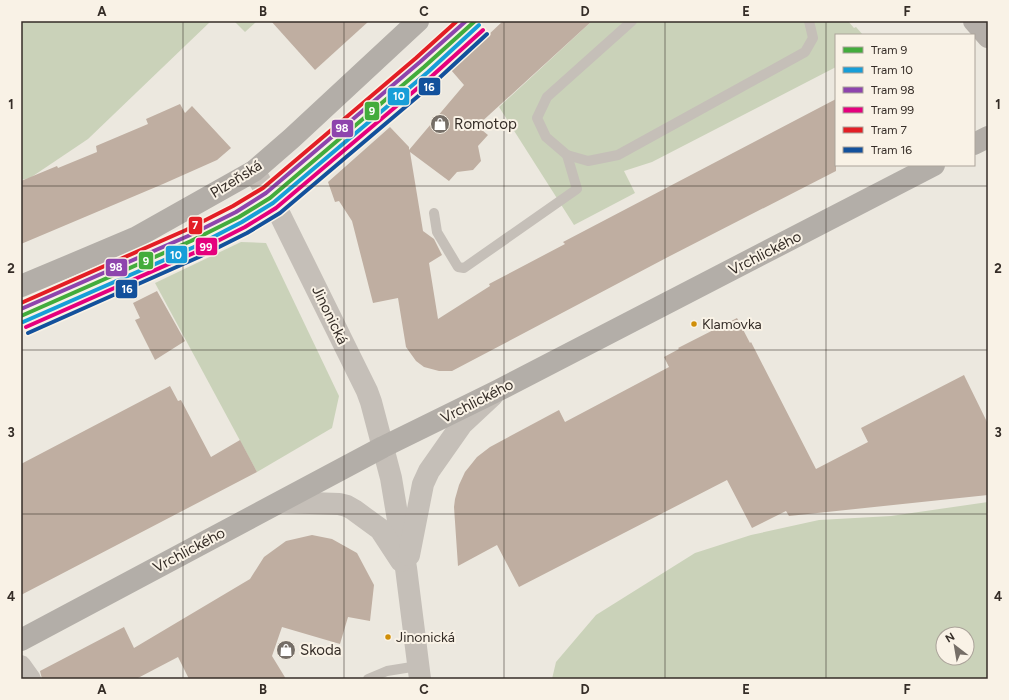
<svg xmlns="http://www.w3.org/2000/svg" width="1009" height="700" font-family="Figtree,sans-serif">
	<rect width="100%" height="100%" fill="#ece8df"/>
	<!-- green -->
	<g fill="#cad2b9" fill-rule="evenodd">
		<polygon points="21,21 211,21 88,139 30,178 21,180"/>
		<polygon points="234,21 257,21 245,32"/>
		<polygon points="592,21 848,21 854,28 856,27 863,35 836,35 836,67 652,162 624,171 635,193 574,225 499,107"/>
		<polygon points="241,242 266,243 339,396 332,428 257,472 155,283"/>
		<path d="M 988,502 L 988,679 L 552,679 L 556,662 L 596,615 L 695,553 L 751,535 L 819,520 L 891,516 ZM 943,634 L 967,634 L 967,658 L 943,658 Z"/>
	</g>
	<!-- building -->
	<g fill="#bfaea1">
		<polygon points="271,21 369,21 315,70"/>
		<polygon points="503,21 592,21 477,126 488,135 478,146 481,161 473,170 457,172 449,181 410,152 423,231 434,239 442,255 429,263 438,319 490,286 489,284 565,244 563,242 836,99 836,171 668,257 452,371 439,371 424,367 416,361 406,347 398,298 373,303 352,221 339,201 335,202 328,182 390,127 409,147 409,150 464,85 451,70"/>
		<polygon points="180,104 185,113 192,106 231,148 217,160 163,184 21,244 21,181 57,166 58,168 97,152 96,146 148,124 146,119"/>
		<polygon points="157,291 185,341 155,360 135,320 140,318 133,303"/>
		<polygon points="737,318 750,343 751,342 816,469 868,442 861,428 964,375 988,424 988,495 789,516 786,511 752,528 727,480 519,587 497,545 458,566 454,507 455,499 459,485 465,472 477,457 490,447 559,410 565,422 669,367 664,357 679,349 678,348"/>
		<polygon points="170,386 178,401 181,400 211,457 240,440 257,472 21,595 21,464"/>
		<polygon points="312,535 332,539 357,553 374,585 370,621 348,617 340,644 282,627 272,656 286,679 189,679 178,657 136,679 42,679 40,671 124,627 134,648 250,579 264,557 286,541"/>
	</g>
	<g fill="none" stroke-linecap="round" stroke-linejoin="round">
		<!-- service -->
		<g stroke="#c5bfb8" stroke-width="10">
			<polyline points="632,21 547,97 537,118 546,137 567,155 588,161 618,155 805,52 813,38 809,21"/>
			<polyline points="434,213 437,232 458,267 464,268 577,189 567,155"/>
			<polyline points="368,679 387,671 418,666"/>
		</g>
		<!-- minor -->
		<polyline stroke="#c5bfb8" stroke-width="20" points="21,665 31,679"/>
		<!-- tertiary -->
		<g stroke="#c5bfb8" stroke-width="22">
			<polyline points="254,171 281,217 367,391 371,402 391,478 406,568 420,679"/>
			<polyline points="281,502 339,504 347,506 354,510 380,529 401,561"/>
			<polyline points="409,555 423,484 429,471 462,424 492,396"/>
		</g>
		<!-- secondary -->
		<polyline stroke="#b5afa9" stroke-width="22" points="974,21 988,37"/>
		<!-- primary -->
		<g stroke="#b3aea8" stroke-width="22">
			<polyline points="974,144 988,137"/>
			<polyline points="21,286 135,238 254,171 292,138 418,21"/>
			<polyline points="21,640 383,447 497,391 934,165"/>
		</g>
		<defs>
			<polyline id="tram-1" points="21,316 191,241 239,217 270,198 424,67 475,21"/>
			<polyline id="tram-2" points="23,322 194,247 242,222 273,203 428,72 479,25"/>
			<polyline id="tram-3" points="21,309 188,236 236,212 266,193 420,62 466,21"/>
			<polyline id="tram-4" points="26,327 196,252 245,227 276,208 432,76 483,30"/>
			<polyline id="tram-5" points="21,303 186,230 233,206 263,188 416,58 457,21"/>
			<polyline id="tram-6" points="28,333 199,257 247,233 280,213 436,81 487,34"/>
		</defs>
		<!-- tram-1 casing -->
		<use href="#tram-1" stroke="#f9f2e6" stroke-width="7"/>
		<!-- tram-2 casing -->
		<use href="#tram-2" stroke="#f9f2e6" stroke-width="7"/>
		<!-- tram-3 casing -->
		<use href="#tram-3" stroke="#f9f2e6" stroke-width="7"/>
		<!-- tram-4 casing -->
		<use href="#tram-4" stroke="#f9f2e6" stroke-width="7"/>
		<!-- tram-5 casing -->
		<use href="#tram-5" stroke="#f9f2e6" stroke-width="7"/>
		<!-- tram-6 casing -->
		<use href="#tram-6" stroke="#f9f2e6" stroke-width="7"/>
		<!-- tram-1 -->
		<use href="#tram-1" stroke="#43ac3c" stroke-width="4"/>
		<!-- tram-2 -->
		<use href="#tram-2" stroke="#179ed8" stroke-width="4"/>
		<!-- tram-3 -->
		<use href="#tram-3" stroke="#8e44ad" stroke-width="4"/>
		<!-- tram-4 -->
		<use href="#tram-4" stroke="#e5007d" stroke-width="4"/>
		<!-- tram-5 -->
		<use href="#tram-5" stroke="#e31e25" stroke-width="4"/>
		<!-- tram-6 -->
		<use href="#tram-6" stroke="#13519c" stroke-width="4"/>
	</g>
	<!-- grid -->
	<path fill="none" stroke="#352d27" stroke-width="1" stroke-opacity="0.55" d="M 183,21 L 183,679M 344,21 L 344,679M 504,21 L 504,679M 665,21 L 665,679M 826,21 L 826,679M 21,186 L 988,186M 21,350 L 988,350M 21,514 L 988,514"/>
	<!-- icons -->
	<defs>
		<symbol id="shop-disc" viewBox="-11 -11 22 22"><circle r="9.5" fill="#756e67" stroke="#f9f2e6"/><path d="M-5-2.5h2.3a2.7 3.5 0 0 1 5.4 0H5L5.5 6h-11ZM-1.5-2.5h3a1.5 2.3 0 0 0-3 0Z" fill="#fff"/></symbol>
	</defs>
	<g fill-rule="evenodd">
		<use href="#shop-disc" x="429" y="113" width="22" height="22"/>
		<use href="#shop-disc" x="275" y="639" width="22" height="22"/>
	</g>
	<!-- markers -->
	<g fill="#d08e08" stroke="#f9f2e6" stroke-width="1.5">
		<circle cx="694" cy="324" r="3.5"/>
		<circle cx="388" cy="637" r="3.5"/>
	</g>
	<g text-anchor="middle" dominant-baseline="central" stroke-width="4" stroke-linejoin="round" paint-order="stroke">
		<!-- bus labels -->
		<g font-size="14" fill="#352d27" stroke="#f9f2e6" text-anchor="start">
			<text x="702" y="324">Klamovka</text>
			<text x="396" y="637">Jinonická</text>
		</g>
		<!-- poi labels -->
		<g font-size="15" fill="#352d27" stroke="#f9f2e6" text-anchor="start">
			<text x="454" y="124">Romotop</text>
			<text x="300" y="650">Skoda</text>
		</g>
		<!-- street labels -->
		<g font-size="15" fill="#352d27" stroke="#f9f2e6">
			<text transform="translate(236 179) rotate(-32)">Plzeňská</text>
			<text transform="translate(765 253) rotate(-27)">Vrchlického</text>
			<text transform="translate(330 315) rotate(64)">Jinonická</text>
			<text transform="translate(477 401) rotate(-27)">Vrchlického</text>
			<text transform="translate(189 550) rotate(-28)">Vrchlického</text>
		</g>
	</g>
	<g stroke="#f9f2e6" stroke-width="1.5">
		<rect x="418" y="77" width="23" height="19" rx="4" fill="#13519c"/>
		<rect x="387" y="87" width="23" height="19" rx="4" fill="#179ed8"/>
		<rect x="364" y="101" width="16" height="20" rx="4" fill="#43ac3c"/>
		<rect x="331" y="119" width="23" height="19" rx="4" fill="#8e44ad"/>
		<rect x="188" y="216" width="15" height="19" rx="4" fill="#e31e25"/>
		<rect x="195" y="237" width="23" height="19" rx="4" fill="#e5007d"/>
		<rect x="165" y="245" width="23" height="19" rx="4" fill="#179ed8"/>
		<rect x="138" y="251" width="16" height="19" rx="4" fill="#43ac3c"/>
		<rect x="105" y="258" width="23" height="19" rx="4" fill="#8e44ad"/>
		<rect x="115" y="279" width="23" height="20" rx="4" fill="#13519c"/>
	</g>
	<g font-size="11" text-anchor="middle" font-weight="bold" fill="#fff">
		<text x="429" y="91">16</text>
		<text x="399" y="100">10</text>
		<text x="372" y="115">9</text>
		<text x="342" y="132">98</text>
		<text x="195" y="229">7</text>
		<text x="206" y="251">99</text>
		<text x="176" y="259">10</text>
		<text x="146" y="265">9</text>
		<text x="116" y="271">98</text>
		<text x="127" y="293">16</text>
	</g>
	<!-- border -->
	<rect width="1009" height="700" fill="none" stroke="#f9f2e6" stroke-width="44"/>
	<!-- legend -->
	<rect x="835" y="34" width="140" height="132" fill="#f9f2e6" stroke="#aba39a"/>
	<rect x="843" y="47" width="20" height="6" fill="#43ac3c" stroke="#aba39a"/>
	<text x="871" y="54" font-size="12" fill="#352d27">Tram 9</text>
	<rect x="843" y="67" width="20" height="6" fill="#179ed8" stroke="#aba39a"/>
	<text x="871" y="74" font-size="12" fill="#352d27">Tram 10</text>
	<rect x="843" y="87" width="20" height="6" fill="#8e44ad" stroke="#aba39a"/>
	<text x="871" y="94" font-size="12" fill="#352d27">Tram 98</text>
	<rect x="843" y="107" width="20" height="6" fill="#e5007d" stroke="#aba39a"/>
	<text x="871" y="114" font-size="12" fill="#352d27">Tram 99</text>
	<rect x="843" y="127" width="20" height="6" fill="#e31e25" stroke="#aba39a"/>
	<text x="871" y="134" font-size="12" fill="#352d27">Tram 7</text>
	<rect x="843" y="147" width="20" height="6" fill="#13519c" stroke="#aba39a"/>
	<text x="871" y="154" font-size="12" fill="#352d27">Tram 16</text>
	<!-- north arrow -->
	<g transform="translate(955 646) rotate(329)"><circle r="19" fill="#f9f2e6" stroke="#aba39a"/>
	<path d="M0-3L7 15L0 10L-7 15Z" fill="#756e67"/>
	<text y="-6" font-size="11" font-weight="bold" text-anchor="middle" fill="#352d27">N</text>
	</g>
	<rect x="22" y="22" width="965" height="656" fill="none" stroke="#352d27" stroke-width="1.5"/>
	<g font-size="13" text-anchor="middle" font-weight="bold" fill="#352d27">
		<text x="102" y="16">A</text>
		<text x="263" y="16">B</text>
		<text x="424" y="16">C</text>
		<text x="585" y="16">D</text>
		<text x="746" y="16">E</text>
		<text x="907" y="16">F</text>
		<text x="11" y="109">1</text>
		<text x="998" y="109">1</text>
		<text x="11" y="273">2</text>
		<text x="998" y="273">2</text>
		<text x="11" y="437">3</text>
		<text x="998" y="437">3</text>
		<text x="11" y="601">4</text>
		<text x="998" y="601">4</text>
		<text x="102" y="694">A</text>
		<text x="263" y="694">B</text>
		<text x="424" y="694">C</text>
		<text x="585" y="694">D</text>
		<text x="746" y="694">E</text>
		<text x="907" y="694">F</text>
	</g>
</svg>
